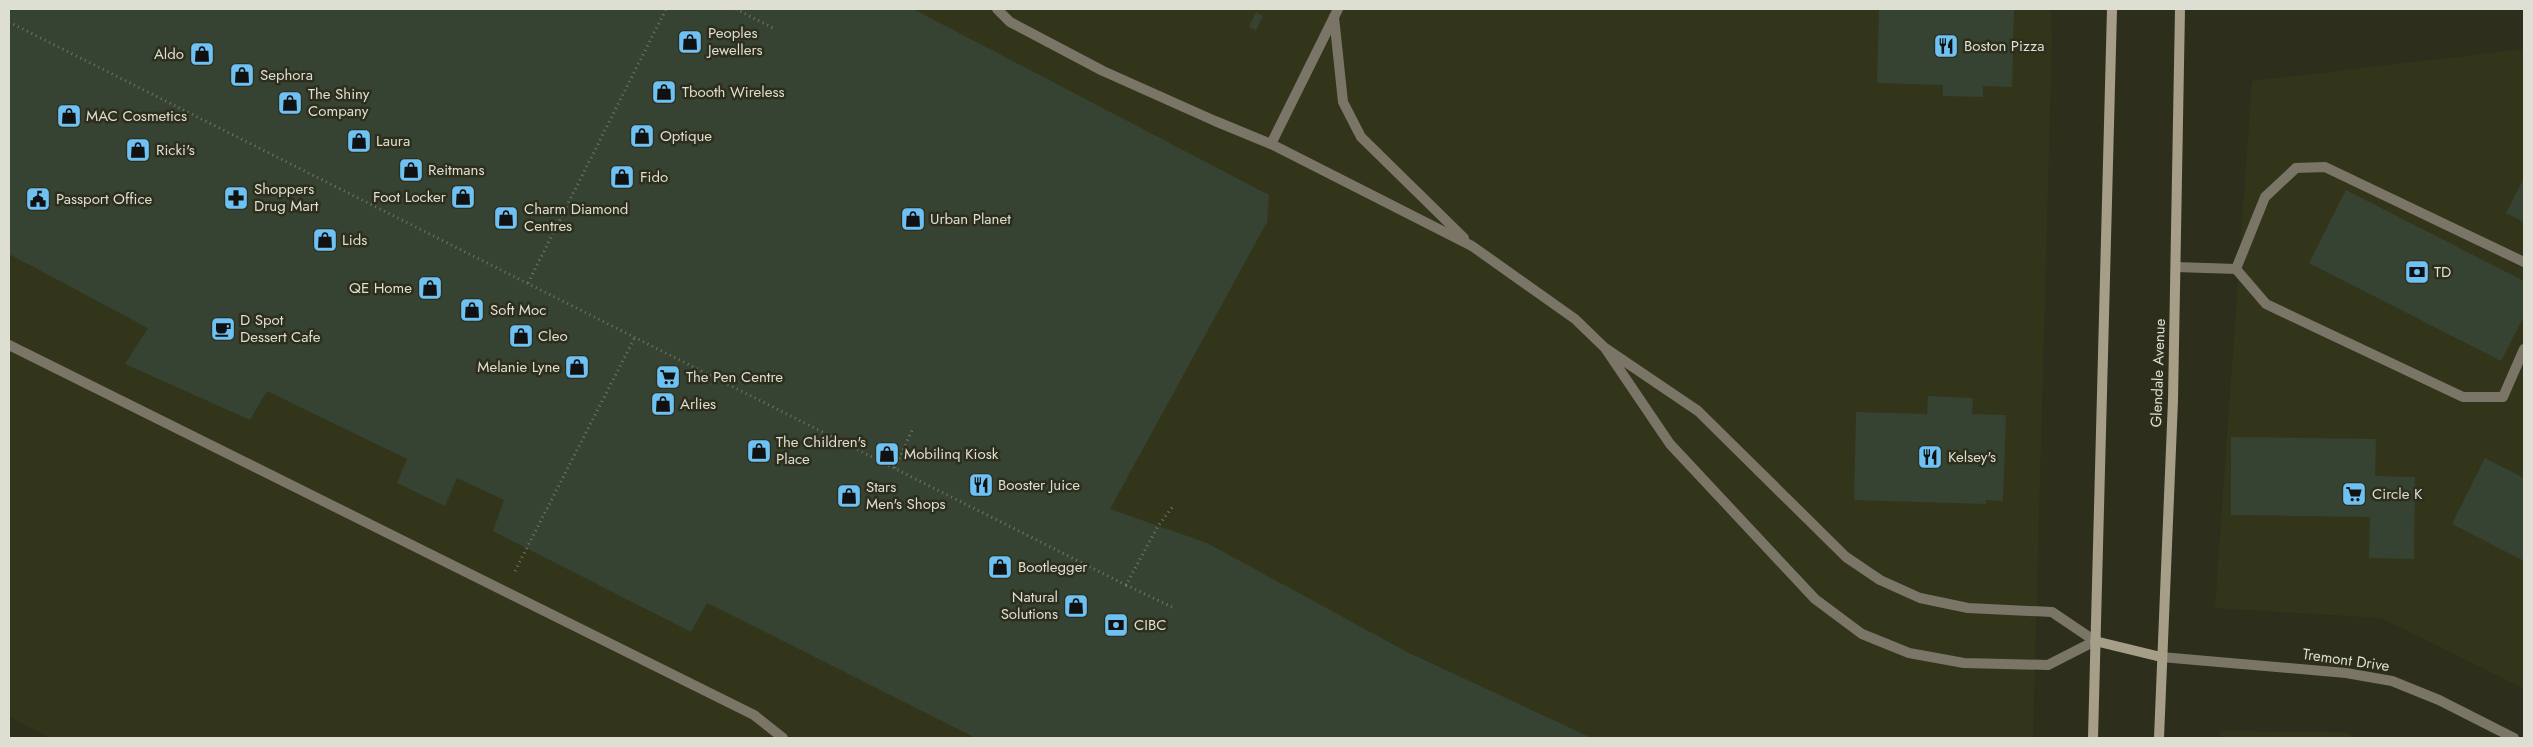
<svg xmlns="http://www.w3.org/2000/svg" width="2533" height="747" font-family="Jost,sans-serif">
	<rect width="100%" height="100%" fill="#2d2e1b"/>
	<!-- built -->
	<g fill="#33351a">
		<polygon points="9,9 2050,9 2052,37 2033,738 51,738 9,717"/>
		<polygon points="2524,49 2524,689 2381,618 2215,608 2252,81"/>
		<polygon points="2220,731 2345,732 2358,738 2220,738"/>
	</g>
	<!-- building -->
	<g fill="#364232">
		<polygon points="9,9 913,9 1269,195 1267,222 1110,509 1207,543 1407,652 1592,738 976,738 707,603 691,632 493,531 504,500 457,478 445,506 397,483 407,459 267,391 250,420 125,364 148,328 9,254"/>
		<polygon points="1879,9 2014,9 2012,87 1983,86 1983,97 1943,96 1943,85 1877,83"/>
		<polygon points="1256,12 1263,16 1256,30 1249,27"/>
		<polygon points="2524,178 2524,222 2506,213"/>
		<polygon points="2346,190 2524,281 2524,316 2501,361 2309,263"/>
		<polygon points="1928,396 1973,398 1972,414 2006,415 2003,501 1986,500 1986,504 1854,500 1856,412 1927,414"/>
		<polygon points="2231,437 2376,439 2375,476 2415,477 2414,559 2369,558 2370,517 2231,515"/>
		<polygon points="2485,458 2524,478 2524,561 2452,524"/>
	</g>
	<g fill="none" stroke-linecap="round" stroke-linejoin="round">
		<!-- path -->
		<g stroke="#757666" stroke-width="3" stroke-dasharray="1 4" stroke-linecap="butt">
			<polyline points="736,9 773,28"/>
			<polyline points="9,22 1126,585 1158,526 1174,505"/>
			<polyline points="528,283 666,9"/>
			<polyline points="895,468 913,428"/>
			<polyline points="515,571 635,337"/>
			<polyline points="1126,585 1172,607"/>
		</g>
		<!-- lane -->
		<g stroke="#7b7567" stroke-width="10">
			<polyline points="997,9 1010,22 1103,71 1215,121 1271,144 1472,246 1575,319 1605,348 1698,411 1846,557 1880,580 1920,598 1968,608 2052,612 2095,641 2048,665 1964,663 1909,653 1862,634 1815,599 1670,444 1605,348"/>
			<polyline points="1334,17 1343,102 1361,137 1464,238"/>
			<polyline points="1271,144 1338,9"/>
			<polyline points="2176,267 2236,269 2266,304 2463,397 2503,397 2524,349"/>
			<polyline points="2236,269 2265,197 2296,168 2325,167 2524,262"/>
			<polyline points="9,345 754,715 783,738"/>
		</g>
		<!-- street -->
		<polyline stroke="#7b7567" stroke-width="10" points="2161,657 2346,673 2392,681 2439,700 2514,738"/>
		<!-- secondary -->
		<g stroke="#a79e88" stroke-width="10">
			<polyline points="2095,641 2161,657"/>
			<polyline points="2093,738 2112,9"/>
			<polyline points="2159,738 2173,400 2180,9"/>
		</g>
	</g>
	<!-- icons -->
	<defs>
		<symbol id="shop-square" viewBox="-11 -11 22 22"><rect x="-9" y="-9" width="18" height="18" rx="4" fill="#6ec2f3" stroke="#2d2e1b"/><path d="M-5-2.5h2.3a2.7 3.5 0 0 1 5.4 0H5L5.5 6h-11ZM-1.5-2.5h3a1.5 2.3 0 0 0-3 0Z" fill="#111"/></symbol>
		<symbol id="restaurant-square" viewBox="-11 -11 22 22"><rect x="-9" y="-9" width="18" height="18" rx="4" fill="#6ec2f3" stroke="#2d2e1b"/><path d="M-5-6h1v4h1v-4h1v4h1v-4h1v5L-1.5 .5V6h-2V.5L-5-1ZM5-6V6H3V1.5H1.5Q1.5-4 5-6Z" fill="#111"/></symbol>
		<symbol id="pharmacy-square" viewBox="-11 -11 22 22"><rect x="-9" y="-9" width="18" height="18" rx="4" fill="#6ec2f3" stroke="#2d2e1b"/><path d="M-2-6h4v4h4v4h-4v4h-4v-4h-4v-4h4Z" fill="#111"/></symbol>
		<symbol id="civic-square" viewBox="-11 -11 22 22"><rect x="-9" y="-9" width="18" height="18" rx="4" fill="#6ec2f3" stroke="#2d2e1b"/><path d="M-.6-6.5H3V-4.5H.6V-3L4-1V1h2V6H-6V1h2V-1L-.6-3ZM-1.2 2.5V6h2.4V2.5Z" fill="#111"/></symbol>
		<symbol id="bank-square" viewBox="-11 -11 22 22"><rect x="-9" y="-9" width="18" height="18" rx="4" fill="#6ec2f3" stroke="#2d2e1b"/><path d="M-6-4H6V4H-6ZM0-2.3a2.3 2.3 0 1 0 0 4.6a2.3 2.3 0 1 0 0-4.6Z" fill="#111"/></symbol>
		<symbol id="cafe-square" viewBox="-11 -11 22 22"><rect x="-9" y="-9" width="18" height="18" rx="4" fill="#6ec2f3" stroke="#2d2e1b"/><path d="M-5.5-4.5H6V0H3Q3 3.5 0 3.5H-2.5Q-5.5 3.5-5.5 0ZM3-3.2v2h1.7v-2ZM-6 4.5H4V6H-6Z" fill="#111"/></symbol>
		<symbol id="supermarket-square" viewBox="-11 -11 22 22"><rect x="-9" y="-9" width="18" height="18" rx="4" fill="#6ec2f3" stroke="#2d2e1b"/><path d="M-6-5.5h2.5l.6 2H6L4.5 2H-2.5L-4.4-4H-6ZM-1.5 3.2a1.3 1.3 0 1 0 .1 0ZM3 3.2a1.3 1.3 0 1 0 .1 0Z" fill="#111"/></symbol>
	</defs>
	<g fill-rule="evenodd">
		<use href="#shop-square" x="676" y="28" width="28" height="28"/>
		<use href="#restaurant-square" x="1932" y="32" width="28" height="28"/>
		<use href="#shop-square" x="188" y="40" width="28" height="28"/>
		<use href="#shop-square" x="228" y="61" width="28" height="28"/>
		<use href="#shop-square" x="650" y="78" width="28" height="28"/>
		<use href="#shop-square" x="276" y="89" width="28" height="28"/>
		<use href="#shop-square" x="55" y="102" width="28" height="28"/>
		<use href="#shop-square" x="628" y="122" width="28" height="28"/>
		<use href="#shop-square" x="345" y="127" width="28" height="28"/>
		<use href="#shop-square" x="124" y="136" width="28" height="28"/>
		<use href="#shop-square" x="397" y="156" width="28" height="28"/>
		<use href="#shop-square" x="608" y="163" width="28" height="28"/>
		<use href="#shop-square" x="449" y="183" width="28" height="28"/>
		<use href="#pharmacy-square" x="222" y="184" width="28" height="28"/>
		<use href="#civic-square" x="24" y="185" width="28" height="28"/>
		<use href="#shop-square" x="492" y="204" width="28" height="28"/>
		<use href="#shop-square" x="899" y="205" width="28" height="28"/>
		<use href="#shop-square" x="311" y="226" width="28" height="28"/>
		<use href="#bank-square" x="2403" y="258" width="28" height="28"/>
		<use href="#shop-square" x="416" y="274" width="28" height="28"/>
		<use href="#shop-square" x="458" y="296" width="28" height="28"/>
		<use href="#cafe-square" x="209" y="315" width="28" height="28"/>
		<use href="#shop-square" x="507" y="322" width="28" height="28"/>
		<use href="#shop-square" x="563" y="353" width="28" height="28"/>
		<use href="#supermarket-square" x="654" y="363" width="28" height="28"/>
		<use href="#shop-square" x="649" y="390" width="28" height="28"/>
		<use href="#shop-square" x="745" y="437" width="28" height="28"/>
		<use href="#shop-square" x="873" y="440" width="28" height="28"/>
		<use href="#restaurant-square" x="1916" y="443" width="28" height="28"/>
		<use href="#restaurant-square" x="967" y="471" width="28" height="28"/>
		<use href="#supermarket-square" x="2340" y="480" width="28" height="28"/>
		<use href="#shop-square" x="835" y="482" width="28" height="28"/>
		<use href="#shop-square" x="986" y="553" width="28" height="28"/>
		<use href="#shop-square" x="1062" y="592" width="28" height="28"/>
		<use href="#bank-square" x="1102" y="611" width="28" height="28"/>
	</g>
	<g text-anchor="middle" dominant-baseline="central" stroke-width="5" stroke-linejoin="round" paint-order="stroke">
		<!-- poi labels -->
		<g font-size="15" fill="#dedfd3" stroke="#2d2e1b" text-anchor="start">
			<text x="708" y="33">Peoples<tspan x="708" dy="17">Jewellers</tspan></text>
			<text x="1964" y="46">Boston Pizza</text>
			<text x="184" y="54" text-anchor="end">Aldo</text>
			<text x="260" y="75">Sephora</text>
			<text x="682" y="92">Tbooth Wireless</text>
			<text x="308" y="94">The Shiny<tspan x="308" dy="17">Company</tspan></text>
			<text x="86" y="116">MAC Cosmetics</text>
			<text x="660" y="136">Optique</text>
			<text x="376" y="141">Laura</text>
			<text x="156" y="150">Ricki's</text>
			<text x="428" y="170">Reitmans</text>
			<text x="640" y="177">Fido</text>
			<text x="254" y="189">Shoppers<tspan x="254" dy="17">Drug Mart</tspan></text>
			<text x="446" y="197" text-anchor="end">Foot Locker</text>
			<text x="56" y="199">Passport Office</text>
			<text x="524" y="209">Charm Diamond<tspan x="524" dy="17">Centres</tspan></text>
			<text x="930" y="219">Urban Planet</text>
			<text x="342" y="240">Lids</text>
			<text x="2434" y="272">TD</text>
			<text x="412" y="288" text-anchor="end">QE Home</text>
			<text x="490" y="310">Soft Moc</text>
			<text x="240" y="320">D Spot<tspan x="240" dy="17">Dessert Cafe</tspan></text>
			<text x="538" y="336">Cleo</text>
			<text x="560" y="367" text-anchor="end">Melanie Lyne</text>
			<text x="686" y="377">The Pen Centre</text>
			<text x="680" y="404">Arlies</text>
			<text x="776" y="442">The Children's<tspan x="776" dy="17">Place</tspan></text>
			<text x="904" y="454">Mobilinq Kiosk</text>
			<text x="1948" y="457">Kelsey's</text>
			<text x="998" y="485">Booster Juice</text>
			<text x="866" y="487">Stars<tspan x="866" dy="17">Men's Shops</tspan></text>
			<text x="2372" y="494">Circle K</text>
			<text x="1018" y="567">Bootlegger</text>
			<text x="1058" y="597" text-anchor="end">Natural<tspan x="1058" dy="17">Solutions</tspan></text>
			<text x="1134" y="625">CIBC</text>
		</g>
		<!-- street labels -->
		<g font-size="15" fill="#dedfd3" stroke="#2d2e1b">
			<text transform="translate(2158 373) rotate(-88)">Glendale Avenue</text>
			<text transform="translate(2346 660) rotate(8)">Tremont Drive</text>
		</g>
	</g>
	<!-- border -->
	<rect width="2533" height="747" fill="none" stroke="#dedfd3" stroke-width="20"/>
</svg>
